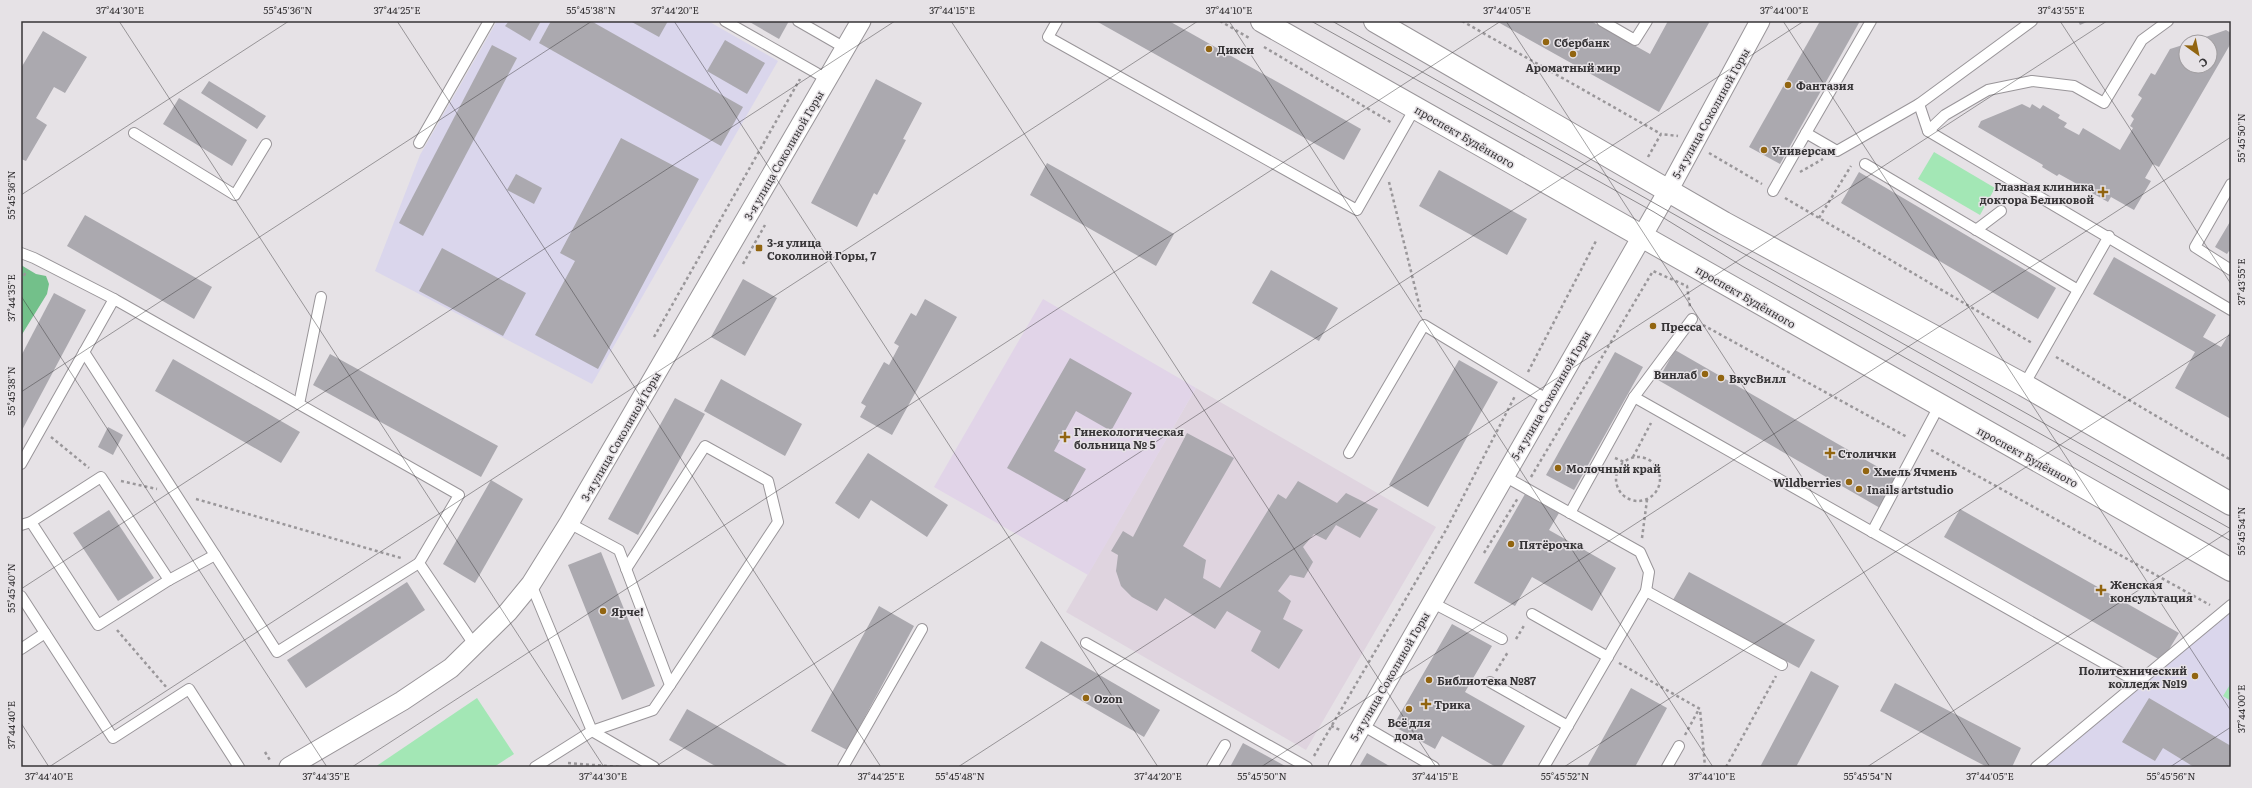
<svg xmlns="http://www.w3.org/2000/svg" width="2252" height="788" font-family="Literata,serif">
	<rect width="100%" height="100%" fill="#e6e2e6"/>
	<!-- built -->
	<polygon fill="#dfd4df" points="1196,388 1436,527 1306,750 1066,612"/>
	<!-- industrial -->
	<g fill="#dad6ec">
		<polygon points="497,21 708,21 778,61 592,384 375,271 420,155"/>
		<polygon points="2231,611 2231,767 2042,767"/>
	</g>
	<!-- medical -->
	<polygon fill="#e1d4e8" points="1043,299 1196,388 1088,575 934,487"/>
	<!-- green -->
	<g fill="#a3e7b5">
		<polygon points="1934,152 1995,188 1980,215 1918,179"/>
		<polygon points="2231,683 2231,701 2223,696"/>
		<polygon points="477,698 514,754 494,767 375,767"/>
	</g>
	<!-- forest -->
	<polygon fill="#73c08a" points="21,265 36,274 46,276 49,284 47,294 21,336"/>
	<!-- building -->
	<g fill="#aba9af">
		<polygon points="509,21 541,21 530,41 505,26"/>
		<polygon points="551,21 591,21 743,107 721,146 539,43"/>
		<polygon points="630,21 668,21 659,37"/>
		<polygon points="748,21 789,21 779,39"/>
		<polygon points="1096,21 1169,21 1361,129 1344,160"/>
		<polygon points="1496,21 1591,21 1650,54 1668,21 1710,21 1659,112"/>
		<polygon points="1820,21 1860,21 1780,164 1749,147"/>
		<polygon points="2078,21 2089,21 2080,25"/>
		<polygon points="2226,30 2231,33 2231,43 2159,167 2153,164 2145,178 2151,181 2134,210 2111,197 2108,202 2092,193 2094,189 2088,185 2086,189 2059,174 2057,176 2042,167 2043,165 1978,127 1981,121 2022,104 2030,108 2032,104 2040,109 2043,105 2060,115 2058,118 2067,123 2064,127 2079,135 2083,128 2120,150 2133,128 2130,126 2134,119 2131,116 2142,98 2138,95 2151,73 2155,75 2170,49 2186,44 2186,66 2210,66 2210,42 2191,42"/>
		<polygon points="43,31 87,57 65,93 54,87 36,118 47,125 26,161 21,159 21,68"/>
		<polygon points="725,40 765,63 747,94 707,71"/>
		<polygon points="492,45 517,58 423,236 399,223"/>
		<polygon points="876,79 922,103 903,139 906,140 877,195 874,193 857,227 811,203"/>
		<polygon points="209,81 266,116 257,129 201,93"/>
		<polygon points="179,98 247,140 232,166 163,124"/>
		<polygon points="621,138 699,179 598,369 535,335 575,261 560,253"/>
		<polygon points="1047,163 1174,234 1156,266 1030,195"/>
		<polygon points="1439,170 1527,219 1507,255 1419,206"/>
		<polygon points="1859,172 2056,288 2038,319 1841,203"/>
		<polygon points="516,174 542,188 534,204 507,190"/>
		<polygon points="85,215 212,287 194,319 67,246"/>
		<polygon points="2231,220 2231,252 2229,251 2227,254 2215,247"/>
		<polygon points="442,248 526,293 503,336 419,291"/>
		<polygon points="2114,257 2216,315 2203,337 2221,347 2230,332 2231,333 2231,419 2175,388 2195,352 2093,294"/>
		<polygon points="1271,270 1338,308 1319,341 1252,303"/>
		<polygon points="743,279 777,298 745,356 711,337"/>
		<polygon points="54,293 86,310 21,432 21,356"/>
		<polygon points="925,299 957,317 892,435 860,417 866,406 861,403 884,362 889,365 899,346 894,343 911,313 916,316"/>
		<polygon points="1675,350 1897,478 1880,508 1658,380"/>
		<polygon points="1615,352 1643,367 1574,490 1546,475"/>
		<polygon points="330,354 498,446 481,477 313,385"/>
		<polygon points="1070,358 1132,393 1111,431 1076,411 1054,451 1086,469 1067,502 1007,468"/>
		<polygon points="173,359 300,432 281,463 155,391"/>
		<polygon points="1459,360 1498,382 1428,507 1389,485"/>
		<polygon points="721,379 802,424 785,456 704,411"/>
		<polygon points="675,398 705,414 638,535 608,519"/>
		<polygon points="108,427 123,435 113,455 98,447"/>
		<polygon points="1187,433 1234,458 1183,546 1206,560 1203,578 1220,588 1278,494 1286,499 1298,481 1337,503 1346,493 1378,509 1360,538 1336,525 1326,540 1314,534 1303,547 1313,562 1304,578 1290,575 1278,591 1291,601 1283,619 1303,630 1279,669 1251,651 1261,631 1227,611 1215,629 1165,598 1157,611 1132,597 1121,586 1116,571 1118,555 1111,551 1123,531 1133,537"/>
		<polygon points="868,453 948,505 927,537 871,500 859,519 835,503"/>
		<polygon points="491,480 523,499 475,583 443,564"/>
		<polygon points="1525,494 1559,513 1549,530 1616,568 1592,611 1532,577 1515,606 1474,583"/>
		<polygon points="1960,509 2179,633 2162,661 1944,537"/>
		<polygon points="109,510 154,578 118,601 73,533"/>
		<polygon points="601,552 655,686 622,700 568,565"/>
		<polygon points="1689,572 1815,640 1799,668 1673,600"/>
		<polygon points="407,582 425,610 306,688 287,660"/>
		<polygon points="879,606 914,626 847,750 811,731"/>
		<polygon points="1452,624 1492,646 1465,692 1525,726 1501,767 1496,767 1442,736 1435,749 1393,726"/>
		<polygon points="1041,641 1160,710 1144,737 1025,668"/>
		<polygon points="1811,671 1839,686 1796,767 1760,767"/>
		<polygon points="1895,683 2021,748 2012,767 1987,767 1880,711"/>
		<polygon points="1631,688 1667,708 1635,767 1587,767"/>
		<polygon points="2149,698 2231,746 2231,767 2194,767 2163,748 2155,761 2122,742"/>
		<polygon points="687,709 790,767 717,767 669,740"/>
		<polygon points="1243,743 1287,767 1230,767"/>
		<polygon points="1367,753 1391,767 1359,767"/>
	</g>
	<g fill="none" stroke-linecap="round" stroke-linejoin="round">
		<defs>
			<g id="lane">
				<polyline points="725,21 827,79"/>
				<polyline points="798,21 845,48"/>
				<polyline points="1057,21 1048,37 1357,210 1415,108"/>
				<polyline points="1602,21 1635,40 1647,21"/>
				<polyline points="1919,104 1928,131 2231,310"/>
				<polyline points="1928,131 1945,115 1988,90 2032,81 2074,86 2104,103 2142,40 2168,21"/>
				<polyline points="134,133 235,195 266,144"/>
				<polyline points="1806,133 1871,21"/>
				<polyline points="419,143 489,21"/>
				<polyline points="1865,164 2078,290"/>
				<polyline points="2231,184 2195,247 2231,270"/>
				<polyline points="1773,191 1806,133 1837,151 1919,104 2032,21"/>
				<polyline points="1976,230 2001,211"/>
				<polyline points="21,253 34,258 114,299"/>
				<polyline points="84,352 215,555"/>
				<polyline points="2024,385 2109,236"/>
				<polyline points="1634,397 2139,683"/>
				<polyline points="299,404 321,297"/>
				<polyline points="1349,453 1424,325 1548,400"/>
				<polyline points="21,464 114,299 459,495 419,563 475,646"/>
				<polyline points="1504,476 1640,552 1649,572 1646,591 1544,767"/>
				<polyline points="1570,513 1634,397 1692,319"/>
				<polyline points="31,522 98,625 169,580 215,555 277,652 419,563"/>
				<polyline points="21,525 31,522 101,477 169,580"/>
				<polyline points="1872,532 1939,406"/>
				<polyline points="626,569 705,446 768,481 778,522 670,685"/>
				<polyline points="531,584 592,731 654,767"/>
				<polyline points="1646,591 1782,665"/>
				<polyline points="21,596 113,738 189,689 239,767"/>
				<polyline points="1431,602 1502,639"/>
				<polyline points="1532,614 1608,657"/>
				<polyline points="1086,643 1307,767"/>
				<polyline points="21,649 45,633"/>
				<polyline points="1490,682 1568,726"/>
				<polyline points="1362,725 1434,767"/>
				<polyline points="535,767 592,731 653,710 670,685 619,550 569,523"/>
				<polyline points="843,767 922,629"/>
				<polyline points="1212,767 1225,745"/>
				<polyline points="1667,767 1679,746"/>
				<polyline points="2036,767 2231,605"/>
			</g>
			<g id="street">
				<polyline points="289,767 402,701 451,668 508,612 531,584 569,523 861,21"/>
				<polyline points="1338,767 1668,191 1760,21"/>
			</g>
			<g id="secondary">
				<polyline points="1262,21 2231,570"/>
				<polyline points="1375,21 1724,223 2024,385 2231,504"/>
			</g>
		</defs>
		<!-- lane casing -->
		<use href="#lane" stroke="#999599" stroke-width="12"/>
		<!-- street casing -->
		<use href="#street" stroke="#999599" stroke-width="21"/>
		<!-- secondary casing -->
		<use href="#secondary" stroke="#999599" stroke-width="24"/>
		<!-- path -->
		<g stroke="#9a979a" stroke-width="2.5" stroke-dasharray="3 3" stroke-linecap="butt">
			<polyline points="1220,21 1251,39"/>
			<polyline points="1462,21 1661,134"/>
			<polyline points="1264,47 1392,123"/>
			<polyline points="1709,153 1762,184"/>
			<polyline points="1648,157 1661,134 1678,136"/>
			<polyline points="1800,172 1823,159"/>
			<polyline points="1389,182 1421,312"/>
			<polyline points="1785,198 2032,343"/>
			<polyline points="1819,218 1851,166"/>
			<polyline points="743,264 765,225"/>
			<polyline points="21,281 27,270"/>
			<polyline points="1703,325 1907,437"/>
			<polyline points="654,337 800,79"/>
			<polyline points="2056,357 2231,460"/>
			<polyline points="1528,372 1597,239"/>
			<polyline points="51,437 89,468"/>
			<polyline points="1931,450 2210,605"/>
			<circle cx="1638" cy="479" r="22"/>
			<polyline points="1633,457 1651,423"/>
			<polyline points="1615,458 1624,462"/>
			<polyline points="1531,477 1653,271 1687,286 1690,307"/>
			<polyline points="121,481 157,489"/>
			<polyline points="196,499 401,558"/>
			<polyline points="1642,538 1647,500"/>
			<polyline points="1484,553 1518,498"/>
			<polyline points="117,630 167,688"/>
			<polyline points="1516,639 1525,624"/>
			<polyline points="1619,663 1700,709 1705,767"/>
			<polyline points="1496,671 1508,652"/>
			<polyline points="1331,726 1340,730"/>
			<polyline points="1685,735 1699,709"/>
			<polyline points="265,752 271,762"/>
			<polyline points="1314,756 1446,530 1515,396"/>
			<polyline points="568,763 619,767"/>
			<polyline points="1726,767 1776,676"/>
		</g>
		<!-- lane -->
		<use href="#lane" stroke="#fff" stroke-width="10"/>
		<!-- street -->
		<use href="#street" stroke="#fff" stroke-width="19"/>
		<!-- secondary -->
		<use href="#secondary" stroke="#fff" stroke-width="22"/>
		<!-- tram -->
		<g stroke="#8d8a8d" stroke-width="1">
			<polyline points="1311,21 1654,212 1742,266 2231,541"/>
			<polyline points="1332,21 2231,529"/>
		</g>
	</g>
	<!-- ticks -->
	<path fill="none" stroke="#373537" stroke-width="1" stroke-opacity="0.45" d="M 119,21 L 604,767M 397,21 L 881,767M 674,21 L 1158,767M 951,21 L 1436,767M 1229,21 L 1713,767M 1506,21 L 1990,767M 1783,21 L 2231,711M 2060,21 L 2231,284M 21,195 L 289,21M 21,296 L 327,767M 21,392 L 592,21M 21,589 L 895,21M 21,723 L 49,767M 49,767 L 1198,21M 352,767 L 1501,21M 655,767 L 1804,21M 958,767 L 2107,21M 1261,767 L 2231,137M 1564,767 L 2231,334M 1867,767 L 2231,530M 2170,767 L 2231,727"/>
	<!-- markers -->
	<g fill="#926510" stroke="#e6e2e6" stroke-width="1.5">
		<circle cx="1546" cy="42" r="4"/>
		<circle cx="1209" cy="49" r="4"/>
		<circle cx="1573" cy="54" r="4"/>
		<circle cx="1788" cy="85" r="4"/>
		<circle cx="1764" cy="150" r="4"/>
		<path d="M2101 186h4v4h4v4h-4v4h-4v-4h-4v-4h4z"/>
		<rect x="755" y="244" width="8" height="8" rx="2"/>
		<circle cx="1653" cy="326" r="4"/>
		<circle cx="1705" cy="374" r="4"/>
		<circle cx="1721" cy="378" r="4"/>
		<path d="M1063 431h4v4h4v4h-4v4h-4v-4h-4v-4h4z"/>
		<path d="M1828 447h4v4h4v4h-4v4h-4v-4h-4v-4h4z"/>
		<circle cx="1558" cy="468" r="4"/>
		<circle cx="1866" cy="471" r="4"/>
		<circle cx="1849" cy="482" r="4"/>
		<circle cx="1859" cy="489" r="4"/>
		<circle cx="1511" cy="544" r="4"/>
		<path d="M2099 584h4v4h4v4h-4v4h-4v-4h-4v-4h4z"/>
		<circle cx="603" cy="611" r="4"/>
		<circle cx="2195" cy="676" r="4"/>
		<circle cx="1429" cy="680" r="4"/>
		<circle cx="1086" cy="698" r="4"/>
		<path d="M1424 698h4v4h4v4h-4v4h-4v-4h-4v-4h4z"/>
		<circle cx="1409" cy="709" r="4"/>
	</g>
	<g text-anchor="middle" dominant-baseline="central" stroke-width="3" stroke-linejoin="round" paint-order="stroke">
		<!-- poi labels -->
		<g font-size="11" font-weight="bold" fill="#373537" stroke="#e6e2e6" text-anchor="start">
			<text x="1554" y="42">Сбербанк</text>
			<text x="1217" y="49">Дикси</text>
			<text x="1573" y="67" text-anchor="middle">Ароматный мир</text>
			<text x="1796" y="85">Фантазия</text>
			<text x="1772" y="150">Универсам</text>
			<text x="2094" y="186" text-anchor="end">Глазная клиника<tspan x="2094" dy="13">доктора Беликовой</tspan></text>
			<text x="767" y="242">3-я улица<tspan x="767" dy="13">Соколиной Горы, 7</tspan></text>
			<text x="1661" y="326">Пресса</text>
			<text x="1697" y="374" text-anchor="end">Винлаб</text>
			<text x="1729" y="378">ВкусВилл</text>
			<text x="1074" y="431">Гинекологическая<tspan x="1074" dy="13">больница № 5</tspan></text>
			<text x="1838" y="453">Столички</text>
			<text x="1566" y="468">Молочный край</text>
			<text x="1874" y="471">Хмель Ячмень</text>
			<text x="1841" y="482" text-anchor="end">Wildberries</text>
			<text x="1867" y="489">Inails artstudio</text>
			<text x="1519" y="544">Пятёрочка</text>
			<text x="2110" y="584">Женская<tspan x="2110" dy="13">консультация</tspan></text>
			<text x="611" y="611">Ярче!</text>
			<text x="2187" y="670" text-anchor="end">Политехнический<tspan x="2187" dy="13">колледж №19</tspan></text>
			<text x="1437" y="680">Библиотека №87</text>
			<text x="1094" y="698">Ozon</text>
			<text x="1434" y="704">Трика</text>
			<text x="1409" y="722" text-anchor="middle">Всё для<tspan x="1409" dy="13">дома</tspan></text>
		</g>
		<!-- street labels -->
		<g font-size="11" fill="#373537" stroke="#e6e2e6">
			<text transform="translate(1710 113) rotate(-61)">5-я улица Соколиной Горы</text>
			<text transform="translate(1465 136) rotate(30)">проспект Будённого</text>
			<text transform="translate(783 155) rotate(-60)">3-я улица Соколиной Горы</text>
			<text transform="translate(1746 296) rotate(30)">проспект Будённого</text>
			<text transform="translate(1550 395) rotate(-60)">5-я улица Соколиной Горы</text>
			<text transform="translate(620 436) rotate(-60)">3-я улица Соколиной Горы</text>
			<text transform="translate(2028 456) rotate(29)">проспект Будённого</text>
			<text transform="translate(1389 676) rotate(-60)">5-я улица Соколиной Горы</text>
		</g>
	</g>
	<!-- border -->
	<rect width="2252" height="788" fill="none" stroke="#e6e2e6" stroke-width="44"/>
	<!-- north arrow -->
	<g transform="translate(2198 54) rotate(147)"><circle r="19" fill="#e6e2e6" stroke="#a09da0"/>
	<path d="M0-3L7 15L0 10L-7 15Z" fill="#926510"/>
	<text y="-6" font-size="11" font-weight="bold" text-anchor="middle" fill="#373537">С</text>
	</g>
	<rect x="22" y="22" width="2208" height="744" fill="none" stroke="#373537" stroke-width="1.5"/>
	<g font-size="10" text-anchor="middle" fill="#373537">
		<text x="120" y="14">37°44'30"E</text>
		<text x="288" y="14">55°45'36"N</text>
		<text x="397" y="14">37°44'25"E</text>
		<text x="591" y="14">55°45'38"N</text>
		<text x="675" y="14">37°44'20"E</text>
		<text x="952" y="14">37°44'15"E</text>
		<text x="1229" y="14">37°44'10"E</text>
		<text x="1507" y="14">37°44'05"E</text>
		<text x="1784" y="14">37°44'00"E</text>
		<text x="2061" y="14">37°43'55"E</text>
		<text transform="translate(2241 138) rotate(-90)" y="4">55°45'50"N</text>
		<text transform="translate(11 195) rotate(-90)" y="4">55°45'36"N</text>
		<text transform="translate(2241 282) rotate(-90)" y="4">37°43'55"E</text>
		<text transform="translate(11 298) rotate(-90)" y="4">37°44'35"E</text>
		<text transform="translate(11 391) rotate(-90)" y="4">55°45'38"N</text>
		<text transform="translate(2241 531) rotate(-90)" y="4">55°45'54"N</text>
		<text transform="translate(11 588) rotate(-90)" y="4">55°45'40"N</text>
		<text transform="translate(2241 709) rotate(-90)" y="4">37°44'00"E</text>
		<text transform="translate(11 725) rotate(-90)" y="4">37°44'40"E</text>
		<text x="49" y="780">37°44'40"E</text>
		<text x="326" y="780">37°44'35"E</text>
		<text x="603" y="780">37°44'30"E</text>
		<text x="881" y="780">37°44'25"E</text>
		<text x="960" y="780">55°45'48"N</text>
		<text x="1158" y="780">37°44'20"E</text>
		<text x="1262" y="780">55°45'50"N</text>
		<text x="1435" y="780">37°44'15"E</text>
		<text x="1565" y="780">55°45'52"N</text>
		<text x="1712" y="780">37°44'10"E</text>
		<text x="1868" y="780">55°45'54"N</text>
		<text x="1990" y="780">37°44'05"E</text>
		<text x="2171" y="780">55°45'56"N</text>
	</g>
</svg>
